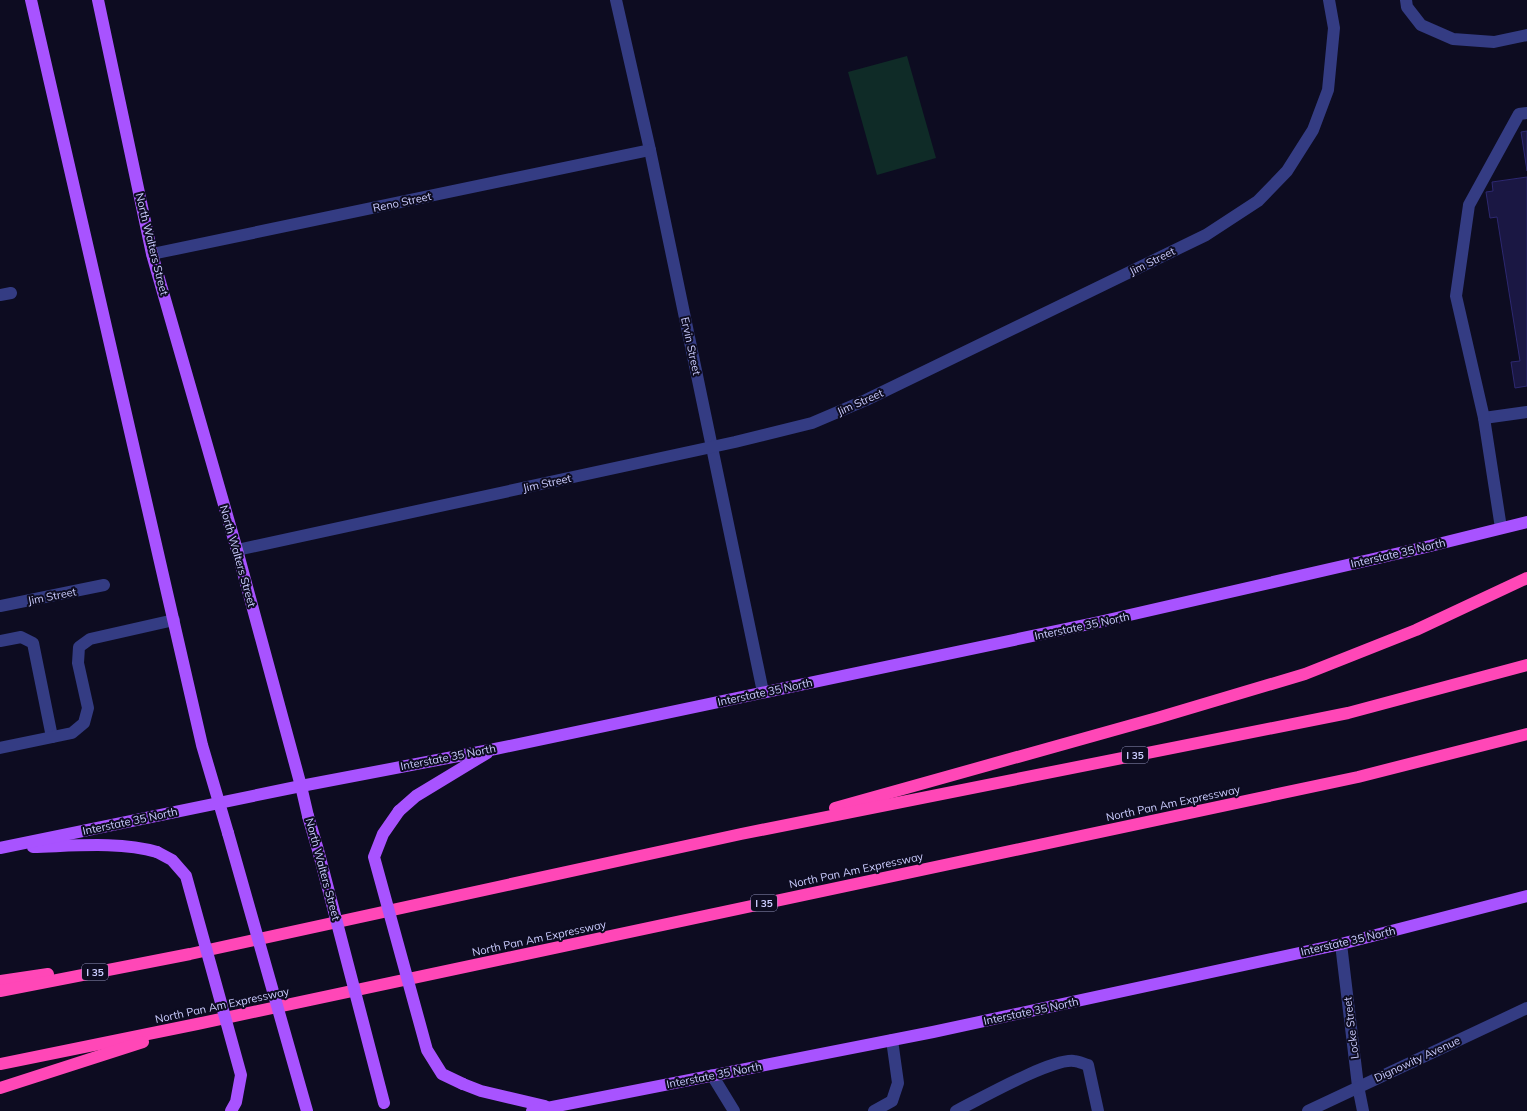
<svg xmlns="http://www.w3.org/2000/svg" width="1527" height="1111" font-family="Mulish,sans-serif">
	<rect width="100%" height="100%" fill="#0d0c21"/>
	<!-- green -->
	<polygon fill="#0f2b27" points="907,56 936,158 877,175 848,72"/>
	<!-- building -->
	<g fill="#1a1743" stroke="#2d2870">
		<polygon points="1527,131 1527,171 1521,132"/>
		<polygon points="1527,177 1527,386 1515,388 1511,362 1520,361 1497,217 1490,218 1486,192 1493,191 1492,182"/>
	</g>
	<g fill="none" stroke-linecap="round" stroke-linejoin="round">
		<!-- minor -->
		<g stroke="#343c83" stroke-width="12">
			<polyline points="616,0 650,150 763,692"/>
			<polyline points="1406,0 1407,7 1421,25 1453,39 1494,42 1527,35"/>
			<polyline points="152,254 650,150"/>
			<polyline points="0,295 11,293"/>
			<polyline points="1484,418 1527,412"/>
			<polyline points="1501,528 1484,418 1456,296 1469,205 1519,114 1527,113"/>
			<polyline points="237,550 735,442 812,423 866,400 1206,235 1258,201 1287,171 1313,130 1328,90 1334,28 1329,0"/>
			<polyline points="0,606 104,585"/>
			<polyline points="0,641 21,637 33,643 52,737"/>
			<polyline points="0,748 72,733 84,723 88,708 78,663 79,647 90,639 174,620"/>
			<polyline points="1341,944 1358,1086 1363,1111"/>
			<polyline points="712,1075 734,1111"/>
			<polyline points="874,1111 892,1101 898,1083 892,1040"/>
			<path d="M 956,1111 C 978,1100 1052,1058 1074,1061 C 1078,1061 1084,1064 1088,1065 L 1098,1111"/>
			<polyline points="1308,1111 1527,1008"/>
		</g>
		<!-- major -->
		<g stroke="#a853ff" stroke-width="12">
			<polyline points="31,0 202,745 228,833"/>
			<polyline points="98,0 152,254 237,550 301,786 308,816"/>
			<polyline points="399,811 416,796 487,753"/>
			<path d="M 33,847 C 72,846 120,841 157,852"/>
			<polyline points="0,848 301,786 495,749 1099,622 1426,547 1527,522"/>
			<polyline points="463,1084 481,1091 545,1106"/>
			<polyline points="532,1111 933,1032 1341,944 1527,896"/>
		</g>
		<!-- highway -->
		<g stroke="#ff47b7" stroke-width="12">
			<polyline points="835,808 1157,718 1305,674 1416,630 1527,578"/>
			<polyline points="0,981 48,974"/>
			<polyline points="0,991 190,954 741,834 1348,713 1527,665"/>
			<polyline points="0,1064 197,1024 1358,777 1527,734"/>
			<polyline points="0,1088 143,1042"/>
		</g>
		<!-- major-bridge -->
		<g stroke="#a853ff" stroke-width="12">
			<polyline points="399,811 383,834 374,857 427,1050 442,1074 463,1084"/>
			<polyline points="308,816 318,850 384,1103"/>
			<polyline points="228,833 307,1111"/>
			<polyline points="157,852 172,860 186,876 241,1075 236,1102 231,1111"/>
		</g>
	</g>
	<g text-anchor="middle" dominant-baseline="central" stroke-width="4" stroke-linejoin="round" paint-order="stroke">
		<!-- shield labels -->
		<g fill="#0d0c21" stroke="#9393bc" stroke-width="1">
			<rect x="1122" y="747" width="26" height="16" rx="3"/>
			<rect x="751" y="895" width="26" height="16" rx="3"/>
			<rect x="82" y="964" width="26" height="16" rx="3"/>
		</g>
		<g font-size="10" font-weight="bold" fill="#cccdff">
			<text x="1135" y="755">I 35</text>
			<text x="764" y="903">I 35</text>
			<text x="95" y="972">I 35</text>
		</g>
		<!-- street labels -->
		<g font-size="11" fill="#cccdff" stroke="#0d0c21">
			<text transform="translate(402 202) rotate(-12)">Reno Street</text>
			<text transform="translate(152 244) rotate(76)">North Walters Street</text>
			<text transform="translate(1152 261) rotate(-26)">Jim Street</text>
			<text transform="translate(691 346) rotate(78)">Ervin Street</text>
			<text transform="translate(860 402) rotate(-24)">Jim Street</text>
			<text transform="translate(547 483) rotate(-12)">Jim Street</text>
			<text transform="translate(1398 553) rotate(-13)">Interstate 35 North</text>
			<text transform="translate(238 556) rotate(74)">North Walters Street</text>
			<text transform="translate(52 596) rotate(-11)">Jim Street</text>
			<text transform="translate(1082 626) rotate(-12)">Interstate 35 North</text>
			<text transform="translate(765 692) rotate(-12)">Interstate 35 North</text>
			<text transform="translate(448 757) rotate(-11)">Interstate 35 North</text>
			<text transform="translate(1173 803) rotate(-12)">North Pan Am Expressway</text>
			<text transform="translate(130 821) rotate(-12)">Interstate 35 North</text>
			<text transform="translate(323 869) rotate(75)">North Walters Street</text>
			<text transform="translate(856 870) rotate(-12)">North Pan Am Expressway</text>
			<text transform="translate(539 938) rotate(-12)">North Pan Am Expressway</text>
			<text transform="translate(1348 941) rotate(-13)">Interstate 35 North</text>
			<text transform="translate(222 1005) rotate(-12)">North Pan Am Expressway</text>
			<text transform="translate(1031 1011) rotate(-12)">Interstate 35 North</text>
			<text transform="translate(1351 1028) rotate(-97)">Locke Street</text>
			<text transform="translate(1417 1059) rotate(-25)">Dignowity Avenue</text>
			<text transform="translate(714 1075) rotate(-11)">Interstate 35 North</text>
		</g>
	</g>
</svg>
